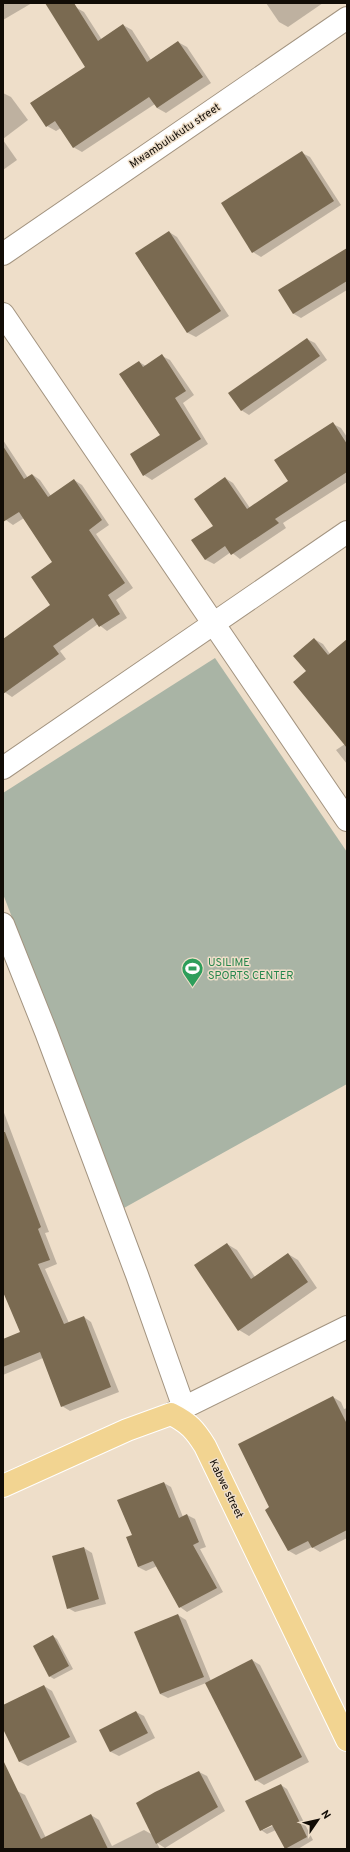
<svg xmlns="http://www.w3.org/2000/svg" width="350" height="1852" font-family="Overpass,sans-serif">
	<rect width="100%" height="100%" fill="#eedec9"/>
	<!-- pitch -->
	<polygon fill="#a9b4a5" points="215,658 347,852 347,1084 124,1208 3,894 3,793"/>
	<!-- shadow -->
	<g fill="#0003" fill-rule="evenodd">
		<polygon points="3,3 32,3 3,20"/>
		<polygon points="266,3 323,3 288,27 279,22"/>
		<polygon points="75,7 84,12 102,40 123,25 132,30 151,60 178,42 187,47 211,83 166,113 157,108 155,104 82,152 73,147 61,128 56,131 47,126 86,67"/>
		<polygon points="3,93 11,97 28,120 3,139"/>
		<polygon points="3,140 17,160 3,170"/>
		<polygon points="302,153 310,157 341,205 261,257 253,252"/>
		<polygon points="169,232 177,237 229,316 196,337 188,333 136,254"/>
		<polygon points="347,249 347,290 301,318 294,314 280,291"/>
		<polygon points="307,339 315,343 327,360 249,415 241,410"/>
		<polygon points="162,356 170,360 194,395 183,403 208,444 152,480 144,475 161,436 139,362 146,366"/>
		<polygon points="333,424 341,428 347,437 347,482 283,523 286,528 240,559 231,552 214,564 206,560 193,540 214,526 225,478 233,483 250,508 289,482"/>
		<polygon points="3,440 28,478 33,475 40,480 51,496 74,480 82,485 109,525 96,534 133,588 116,600 127,618 107,631 98,624 60,651 66,659 12,697 3,691 3,641 52,606 54,562 24,518 13,525 3,518"/>
		<polygon points="314,639 323,644 330,654 347,640 347,764 336,750 345,744 308,672"/>
		<polygon points="3,1110 49,1232 45,1233 57,1264 45,1269 69,1323 84,1317 91,1322 119,1392 70,1411 62,1406 43,1358 3,1375 3,1340 21,1333 3,1289"/>
		<polygon points="227,1244 237,1250 255,1277 288,1254 298,1260 317,1288 249,1336 239,1330"/>
		<polygon points="333,1397 341,1402 344,1409 347,1408 347,1538 320,1552 312,1547 296,1555 289,1551 266,1510 271,1508"/>
		<polygon points="164,1483 171,1487 183,1517 187,1515 195,1519 206,1547 200,1549 223,1592 187,1612 180,1607 157,1566 146,1571 138,1567 133,1535"/>
		<polygon points="84,1548 92,1553 106,1604 75,1612 68,1608"/>
		<polygon points="178,1615 186,1620 211,1681 252,1660 260,1665 309,1762 264,1785 256,1780 206,1683 168,1698 160,1694"/>
		<polygon points="53,1636 57,1639 73,1669 54,1679 49,1676"/>
		<polygon points="44,1686 52,1691 77,1742 28,1766 20,1762 3,1726 3,1706"/>
		<polygon points="136,1712 144,1716 155,1738 119,1756 111,1752 100,1731"/>
		<polygon points="199,1772 207,1776 225,1811 165,1848 157,1843 160,1849 3,1849 3,1798 17,1791 25,1795 46,1838 91,1815 99,1820 112,1846 144,1830 153,1835"/>
		<path d="M 281,1785 L 287,1789 L 313,1840 L 298,1849 L 286,1848 L 276,1830 L 267,1834 L 261,1830 ZM 276,1822 L 277,1824 L 263,1830 L 263,1828 Z"/>
	</g>
	<!-- building -->
	<g fill="#7a6a51">
		<polygon points="45,3 74,3 98,41 123,24 147,62 178,41 203,77 157,108 149,97 73,148 55,121 46,127 30,103 85,67"/>
		<polygon points="302,151 334,201 252,253 221,203"/>
		<polygon points="169,231 221,311 187,333 135,253"/>
		<polygon points="347,248 347,281 293,314 278,290"/>
		<polygon points="307,338 320,356 241,411 228,393"/>
		<polygon points="162,354 186,391 175,398 201,439 143,476 130,454 160,435 119,374 139,361 143,367"/>
		<polygon points="333,422 347,444 347,472 275,519 279,523 231,555 225,546 205,560 191,540 213,526 194,499 225,477 247,509 288,481 274,460"/>
		<polygon points="3,446 24,479 32,474 48,497 74,479 102,520 89,530 125,583 108,595 120,614 99,627 93,618 53,646 59,654 3,694 3,639 50,605 31,577 52,562 19,512 3,522"/>
		<polygon points="314,638 328,655 347,639 347,748 293,682 306,671 293,656"/>
		<polygon points="3,1132 5,1132 41,1227 38,1229 50,1260 38,1264 64,1324 84,1316 111,1387 61,1407 40,1352 3,1367 3,1339 20,1332 3,1292"/>
		<polygon points="227,1243 251,1279 288,1253 308,1282 238,1331 194,1265"/>
		<polygon points="333,1396 347,1424 347,1530 312,1548 308,1541 288,1551 265,1510 269,1507 238,1444"/>
		<polygon points="164,1482 179,1518 187,1514 199,1542 193,1545 217,1588 179,1608 153,1561 138,1567 126,1537 132,1535 117,1500"/>
		<polygon points="84,1547 99,1599 67,1609 52,1556"/>
		<polygon points="178,1614 204,1677 160,1694 134,1632"/>
		<polygon points="53,1635 69,1666 49,1677 33,1646"/>
		<polygon points="252,1659 302,1757 255,1781 205,1683"/>
		<polygon points="44,1685 70,1737 19,1762 3,1729 3,1705"/>
		<polygon points="136,1711 148,1733 110,1752 99,1730"/>
		<polygon points="3,1760 41,1839 91,1814 108,1849 3,1849"/>
		<polygon points="199,1771 218,1807 156,1844 136,1803 155,1792"/>
		<polygon points="281,1784 307,1837 285,1849 272,1825 260,1831 245,1801"/>
	</g>
	<g fill="none" stroke-linecap="round" stroke-linejoin="round">
		<defs>
			<g id="minor">
				<polyline points="3,254 347,18"/>
				<polyline points="3,314 347,820"/>
				<polyline points="3,768 347,532"/>
				<polyline points="3,924 46,1032 137,1275 184,1408"/>
				<polyline points="171,1414 347,1327"/>
			</g>
			<path id="major" d="M 3,1486 L 127,1430 L 171,1414 C 189,1423 195,1430 205,1446 L 347,1740"/>
		</defs>
		<!-- minor casing -->
		<use href="#minor" stroke="#a39480" stroke-width="24"/>
		<!-- major casing -->
		<use href="#major" stroke="#fff" stroke-width="24"/>
		<!-- minor -->
		<use href="#minor" stroke="#fff" stroke-width="22"/>
		<!-- major -->
		<use href="#major" stroke="#f2d491" stroke-width="22"/>
	</g>
	<!-- icons -->
	<defs>
		<symbol id="stadium-pin" viewBox="-11 -11 22 30"><path d="M0 17L-7.5 6A9.5 9.5 0 1 1 7.5 6Z" fill="#2e9e5b" stroke="#eedec9"/><path d="M0-5a6.5 5 0 1 0 0 10a6.5 5 0 1 0 0-10ZM-3.5-1.8h7v3.6h-7Z" fill="#fff"/></symbol>
	</defs>
	<g fill-rule="evenodd">
		<use href="#stadium-pin" x="180" y="956" width="25" height="34"/>
	</g>
	<g text-anchor="middle" dominant-baseline="central" stroke-width="3" stroke-linejoin="round" paint-order="stroke">
		<!-- street labels -->
		<g font-size="11" fill="#110c06" stroke="#eedec9">
			<text transform="translate(175 136) rotate(-34)">Mwambulukutu street</text>
			<text transform="translate(226 1489) rotate(64)">Kabwe street</text>
		</g>
		<!-- leisure labels -->
		<g font-size="11" fill="#27864d" stroke="#eedec9" text-anchor="start">
			<text x="208" y="963">USILIME<tspan x="208" dy="13">SPORTS CENTER</tspan></text>
		</g>
	</g>
	<!-- border -->
	<rect width="350" height="1852" fill="none" stroke="#110c06" stroke-width="8"/>
	<!-- north arrow -->
	<g transform="translate(318 1820) rotate(56)" stroke="#eedec9" stroke-width="3" paint-order="stroke">
	<path d="M0-3L7 15L0 10L-7 15Z" fill="#110c06"/>
	<text y="-6" font-size="11" font-weight="bold" text-anchor="middle" fill="#110c06">N</text>
	</g>
</svg>
